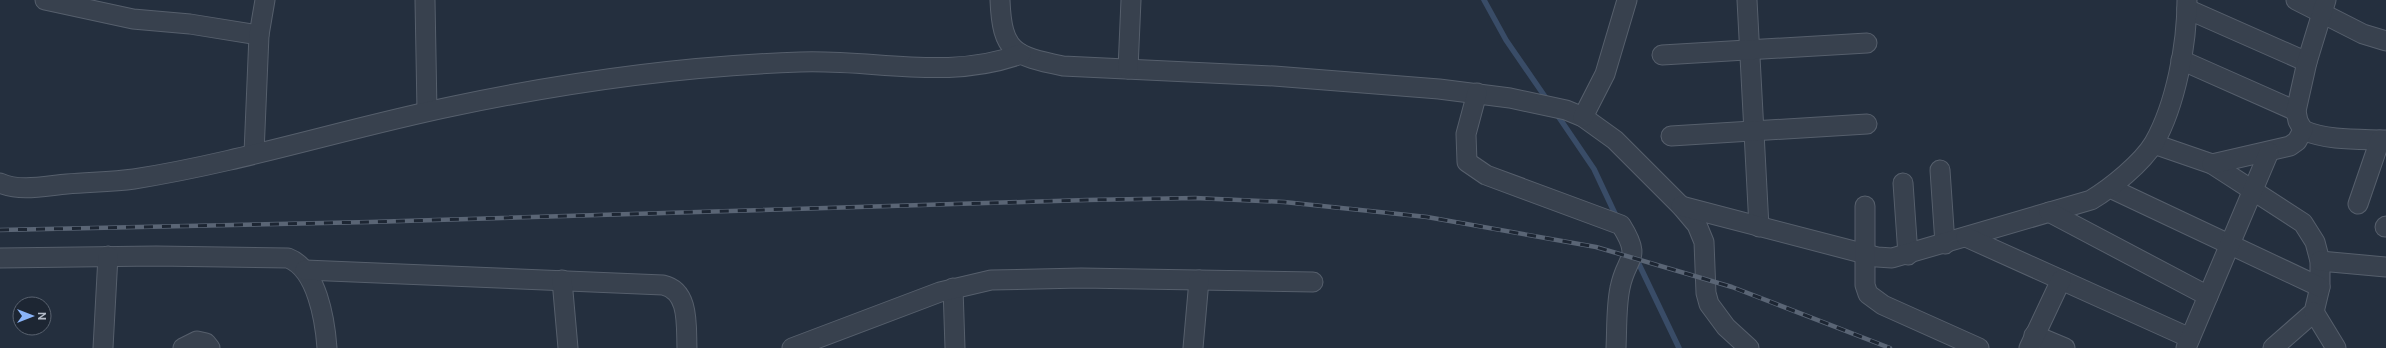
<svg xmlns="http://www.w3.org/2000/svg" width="2386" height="348" font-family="'Public Sans',sans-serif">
	<rect width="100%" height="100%" fill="#242f3e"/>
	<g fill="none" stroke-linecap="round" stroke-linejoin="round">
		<!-- stream -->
		<g stroke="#394c67" stroke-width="5.5">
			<polyline points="1484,0 1506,40 1548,101"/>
			<polyline points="1556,113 1594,169 1617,218"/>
			<polyline points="1636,258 1679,348"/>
		</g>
		<defs>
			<g id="minor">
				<polyline points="45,0 133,19 190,24 259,35"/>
				<polyline points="425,0 427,111"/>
				<path d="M 1000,0 C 1002,52 1014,56 1063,66 L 1274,76 L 1439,89 L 1510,98 L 1566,110 L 1583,117 L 1615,140 L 1681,206 L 1697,225 L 1704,242 L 1706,293 L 1709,304 L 1726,327 L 1749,348"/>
				<polyline points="1747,0 1759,227"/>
				<polyline points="2296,0 2363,34 2386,41"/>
				<polyline points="2187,9 2307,62"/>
				<polyline points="1662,55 1867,43"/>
				<polyline points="2181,60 2296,111"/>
				<polyline points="1128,69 1131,0"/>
				<path d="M 1477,93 L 1466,134 L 1467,162 L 1486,175 L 1621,225 C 1643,260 1626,256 1620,288 C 1616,307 1617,329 1616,348"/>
				<polyline points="1583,117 1605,74 1627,0"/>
				<path d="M 2303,130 C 2328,141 2359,139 2386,140"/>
				<polyline points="1671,136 1867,124"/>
				<polyline points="2154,144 2212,164 2303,223 2315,242 2320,261 2320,287 2314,312 2273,348"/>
				<polyline points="254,153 259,35 265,0"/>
				<polyline points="2212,164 2290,146 2297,141 2303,130 2298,121 2296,111 2307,62 2326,0"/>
				<polyline points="1940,170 1945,244"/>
				<path d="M 0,183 C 20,192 45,186 67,184 C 89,182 112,182 134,179 C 242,162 347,128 454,106 C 568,82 683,66 800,62 C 875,59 948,81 1021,54"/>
				<polyline points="1903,183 1908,255"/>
				<polyline points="2110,188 2320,287"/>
				<polyline points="2358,204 2380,140"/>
				<path d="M 1681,206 L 1877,257 L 1892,258 L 2091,200 C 2111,188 2142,163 2154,143 C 2176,104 2187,44 2187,0"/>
				<polyline points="1865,206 1865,285 1868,294 1883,305 1979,348"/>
				<polyline points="2049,212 2208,296"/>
				<polyline points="2385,227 2386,226"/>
				<polyline points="1966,237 2190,338"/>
				<path d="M 0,258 L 156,256 L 288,258 C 317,269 325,320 327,348"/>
				<polyline points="2320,261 2386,267"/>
				<path d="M 305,270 L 663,285 C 690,291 686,326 687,348"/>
				<polyline points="562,280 568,348"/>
				<polyline points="953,288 955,348"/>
				<polyline points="2314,312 2336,348"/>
				<polyline points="2034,335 2065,348"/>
				<polyline points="103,348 108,256"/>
				<polyline points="183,348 197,341 206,343 210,348"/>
				<polyline points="792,348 940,292 991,280 1081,278 1313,282"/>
				<polyline points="1193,348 1199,280"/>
				<polyline points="2029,348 2061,280"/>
				<polyline points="2186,348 2269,152"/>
			</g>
		</defs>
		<!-- minor casing -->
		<use href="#minor" stroke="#565f6c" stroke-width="21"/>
		<!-- minor -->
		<use href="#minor" stroke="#38414e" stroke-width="19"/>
		<defs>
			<polyline id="rail" points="0,230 370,222 1087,200 1195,198 1284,202 1427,217 1596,247 1732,287 1890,348"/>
		</defs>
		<!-- rail casing -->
		<use href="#rail" stroke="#5a6575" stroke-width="4.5"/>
		<!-- rail -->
		<use href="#rail" stroke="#1d2633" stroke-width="3" stroke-dasharray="9" stroke-linecap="butt"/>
	</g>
	<!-- north arrow -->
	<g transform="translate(32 316) rotate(90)"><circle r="19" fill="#1d2633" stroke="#59626f"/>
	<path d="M0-3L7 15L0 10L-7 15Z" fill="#8ab4f8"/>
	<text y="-6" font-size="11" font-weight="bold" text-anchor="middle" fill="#b4bcc9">N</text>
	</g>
</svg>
